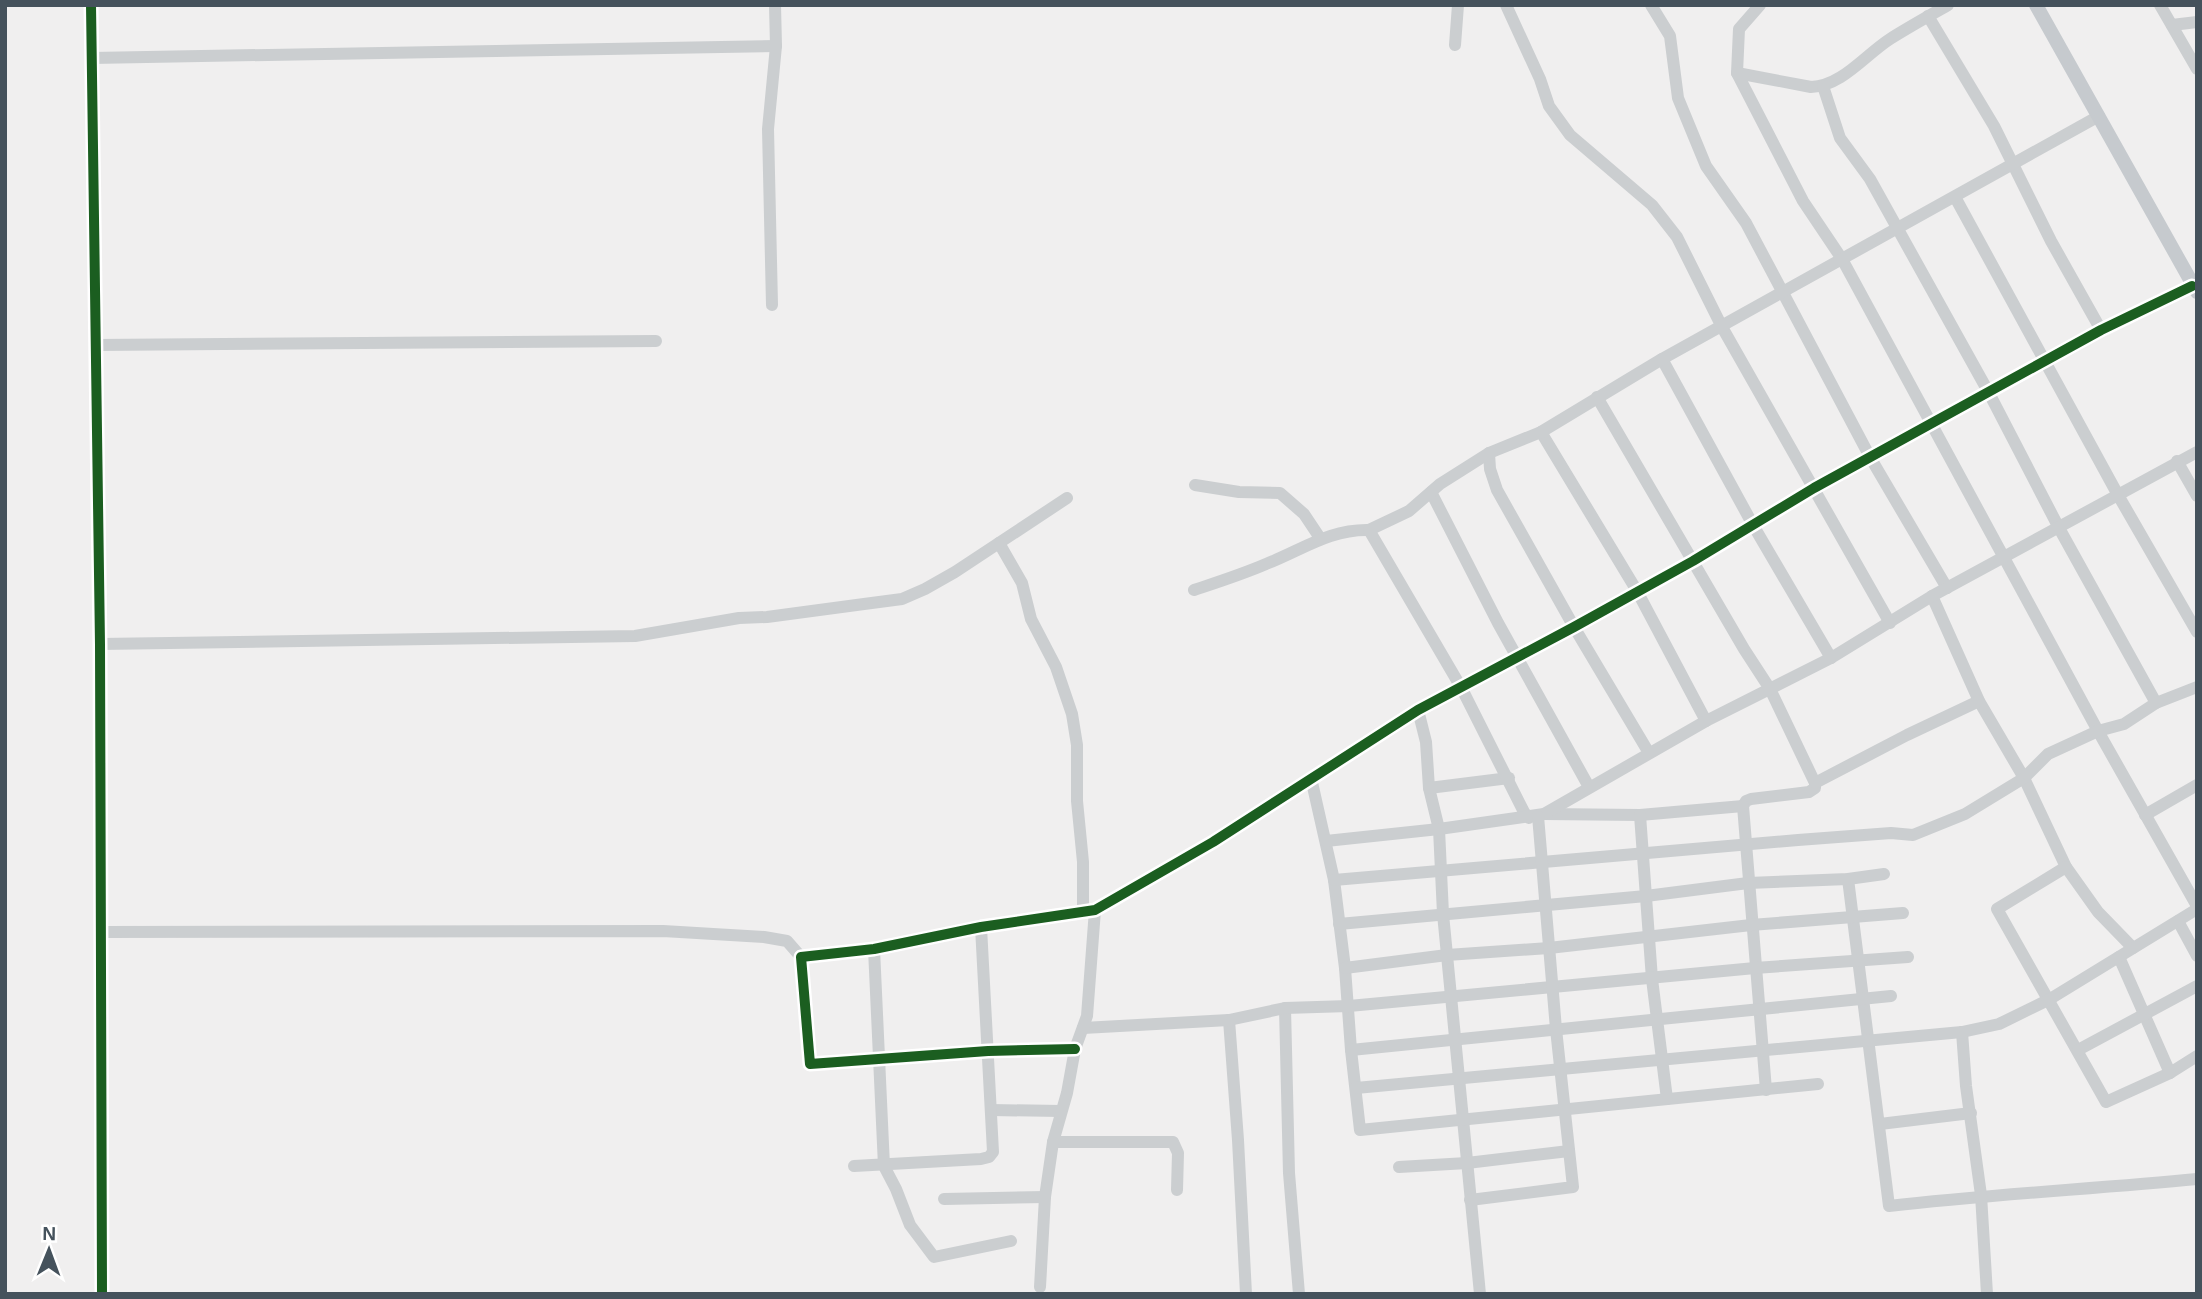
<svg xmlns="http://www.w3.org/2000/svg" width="2202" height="1299" font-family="Helvetica,sans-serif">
	<rect width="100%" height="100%" fill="#f0efef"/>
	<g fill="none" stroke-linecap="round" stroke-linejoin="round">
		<!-- minor -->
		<g stroke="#cbced0" stroke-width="12">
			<polyline points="91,5 100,644 102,1294"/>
			<polyline points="1506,5 1540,79 1549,106 1570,135 1652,205 1677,237 1722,327 1890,623"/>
			<polyline points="1651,5 1670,36 1678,98 1706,166 1746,223 1870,457 1947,588"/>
			<polyline points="1760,5 1739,29 1737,73 1803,201 1842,259 2098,731 2197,906"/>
			<polyline points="2160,5 2197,69"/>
			<polyline points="1928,16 1994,126 2051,241 2101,330"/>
			<polyline points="2172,25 2197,22"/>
			<polyline points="1455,45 1458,5"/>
			<polyline points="92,58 776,46"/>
			<path d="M 1737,73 L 1811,87 C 1842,86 1865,55 1890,39 C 1909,27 1929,16 1948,5"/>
			<polyline points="1823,86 1840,138 1870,179 1989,393 2059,528 2156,703"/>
			<polyline points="1955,197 2118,495 2197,632"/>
			<polyline points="772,305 768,129 776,46 775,5"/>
			<polyline points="95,345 656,341"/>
			<polyline points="1662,359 1753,525 1831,658"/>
			<polyline points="1597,397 1744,649 1770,689 1815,783 1815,788 1809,792 1751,799 1746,801 1743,806 1766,1090"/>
			<polyline points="1541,432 1637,591 1706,721"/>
			<polyline points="1489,453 1490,469 1497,490 1574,627 1649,753"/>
			<polyline points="2177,461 2197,496"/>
			<polyline points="1195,485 1239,492 1280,493 1304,514 1320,538"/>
			<polyline points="1431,492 1498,623 1589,787"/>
			<polyline points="999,543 1022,583 1031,619 1056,667 1072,714 1077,745 1077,801 1083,862 1083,912"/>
			<path d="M 1194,590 C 1218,582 1243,574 1266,564 C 1302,550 1330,529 1369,530"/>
			<polyline points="1932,596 1979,701 2024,778 2066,867 2098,912 2133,948"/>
			<polyline points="100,644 635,636 739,618 767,617 864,604 902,599 925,589 955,572 1067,498"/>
			<polyline points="1418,710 1426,742 1429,788 1439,829 1443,914 1480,1294"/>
			<polyline points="1311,778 1334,880 1345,968 1351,1050 1360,1130 1818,1084"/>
			<polyline points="1815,783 1907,735 1979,701"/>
			<polyline points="1429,788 1509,778"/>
			<polyline points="1544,814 1640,815 1743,806"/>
			<polyline points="1640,815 1652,979 1667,1099"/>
			<polyline points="2145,815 2197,785"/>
			<polyline points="1529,818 1524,812 1462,689 1369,530 1409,511 1440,484 1489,453 1541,432 1662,359 2099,116"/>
			<polyline points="1326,841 1439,829 1544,814 1706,721 1831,658 1932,596 2197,452"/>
			<polyline points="2066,867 1997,909 2106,1102 2170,1073 2197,1056"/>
			<path d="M 1848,879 L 1889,1206 C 1992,1194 2094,1189 2197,1179"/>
			<polyline points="1334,880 1798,840 1891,833 1913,835 1965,814 2024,778 2048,754 2098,731 2124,724 2156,703 2197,687"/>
			<polyline points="2178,921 2197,956"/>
			<polyline points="1339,924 1646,896 1748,883 1848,879 1884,874"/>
			<polyline points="100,932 663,931 764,937 787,941 801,957"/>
			<polyline points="874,949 884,1166 896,1189 910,1225 934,1257 1011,1241"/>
			<polyline points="2119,957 2170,1073"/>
			<polyline points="1345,968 1447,955 1549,948 1751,925 1903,913"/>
			<polyline points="1285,1008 1289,1173 1299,1294"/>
			<polyline points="1229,1020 1238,1140 1246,1294"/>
			<polyline points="1083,1028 1229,1020 1285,1008 1349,1006 1755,968 1908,957"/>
			<polyline points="1962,1032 1966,1086 1981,1195 1987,1294"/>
			<polyline points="1075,1049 988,1051 810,1064 801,957 874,949 981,927 1095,910 1213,842 1418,710 1574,627 1693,561 1814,488 2101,330 2192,286"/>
			<polyline points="1351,1050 1891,996"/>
			<polyline points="2078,1050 2197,986"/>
			<polyline points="1356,1088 1962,1032 1999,1024 2050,999 2197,909"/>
			<polyline points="991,1110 1061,1111"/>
			<polyline points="1880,1124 1971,1113"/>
			<polyline points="1053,1142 1173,1142 1178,1153 1177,1190"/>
			<polyline points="854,1166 981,1159 989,1157 993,1152 981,927"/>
			<polyline points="1399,1167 1467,1163 1569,1151"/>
			<polyline points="944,1199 1045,1197"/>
			<polyline points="1470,1200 1573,1187 1556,1029 1538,816"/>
			<polyline points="1040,1287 1045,1197 1053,1142 1067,1093 1075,1049 1087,1016 1095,910"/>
		</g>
		<!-- major -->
		<polyline stroke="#c6cace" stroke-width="14" points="2036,5 2197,292"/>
		<defs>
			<g id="cycleway">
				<polyline points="91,5 100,644 102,1294"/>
				<polyline points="1075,1049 988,1051 810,1064 801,957 874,949 981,927 1095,910 1213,842 1418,710 1574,627 1693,561 1814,488 2101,330 2192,286"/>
			</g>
		</defs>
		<!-- cycleway casing -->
		<use href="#cycleway" stroke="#fff" stroke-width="15"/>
		<!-- cycleway -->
		<use href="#cycleway" stroke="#1b5e20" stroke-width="10"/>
	</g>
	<!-- border -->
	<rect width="2202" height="1299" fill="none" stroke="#45525c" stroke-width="14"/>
	<!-- north arrow -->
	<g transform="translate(49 1250) rotate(1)" stroke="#ffffff" stroke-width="5" paint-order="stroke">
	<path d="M0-5L12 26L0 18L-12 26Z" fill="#45525c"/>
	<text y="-10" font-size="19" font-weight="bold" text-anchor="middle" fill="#45525c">N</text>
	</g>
</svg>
